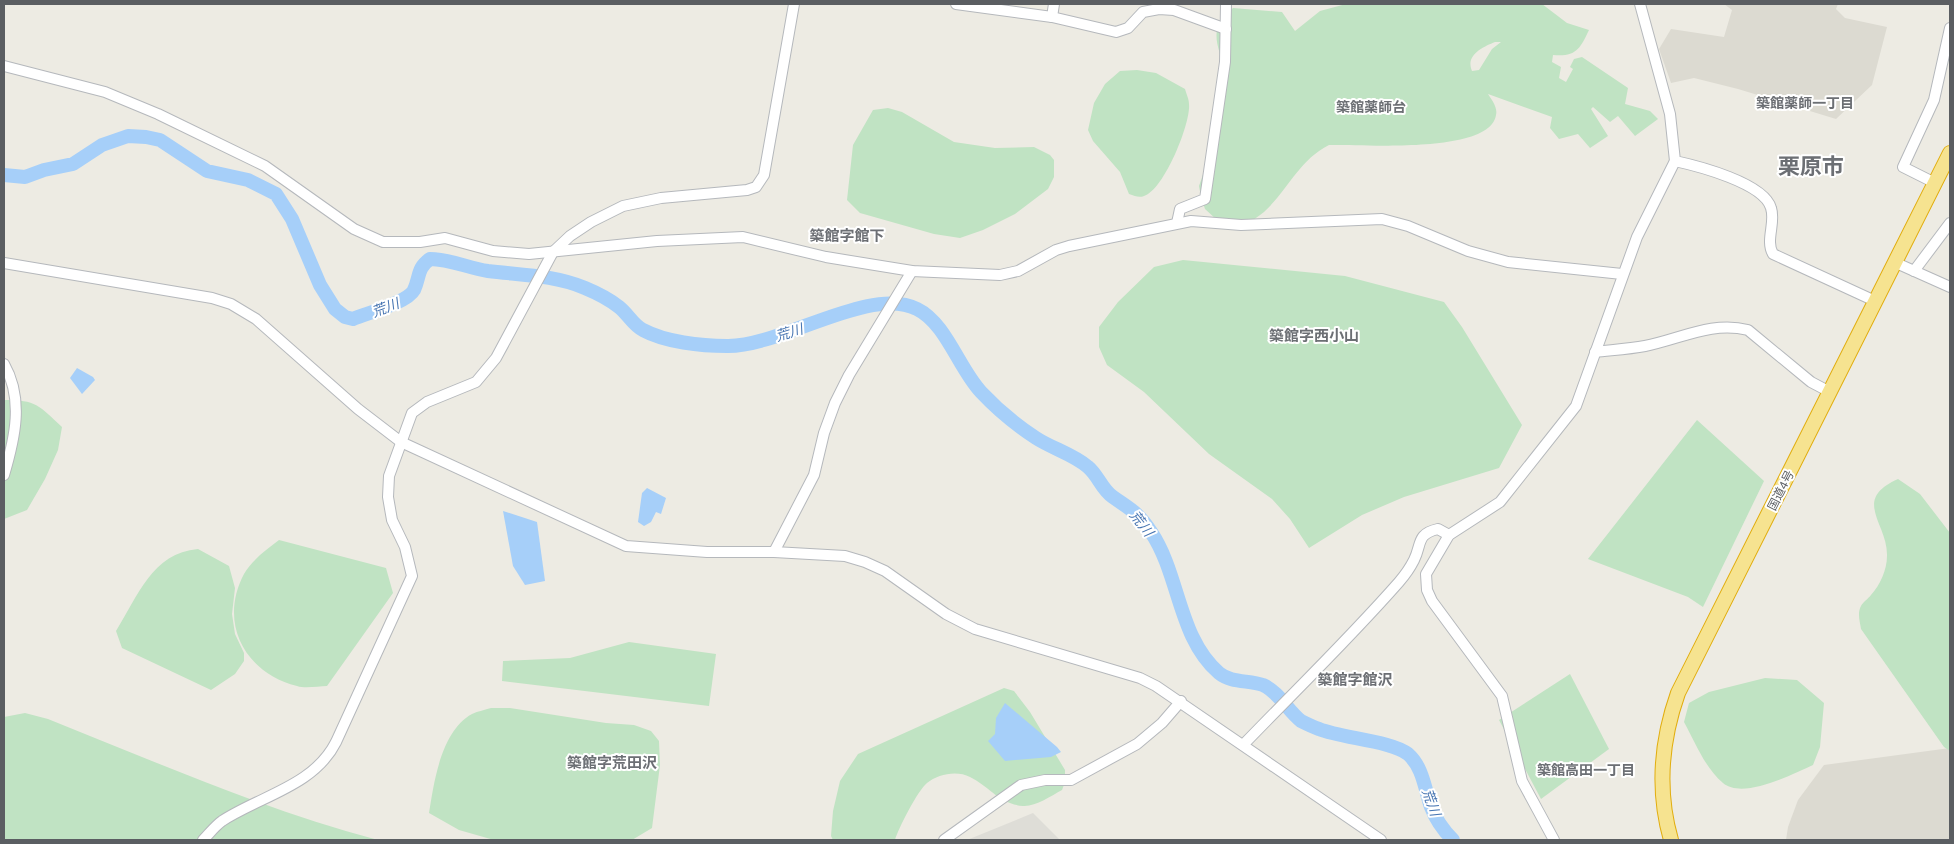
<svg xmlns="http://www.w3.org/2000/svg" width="1954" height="844" font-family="Commissioner,'Noto Sans JP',sans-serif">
	<rect width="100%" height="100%" fill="#edebe3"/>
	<!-- industrial -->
	<polygon fill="#deddd7" points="1033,813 1060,840 967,840"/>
	<!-- education -->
	<g fill="#dcdad1">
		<polygon points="1724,4 1838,4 1836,9 1845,18 1887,27 1872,85 1836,119 1738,89 1694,78 1671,83 1659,49 1671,29 1724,37 1732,10"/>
		<polygon points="1950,748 1950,840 1786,840 1788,827 1798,800 1824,765"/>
	</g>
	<!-- green -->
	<g fill="#c0e3c3" fill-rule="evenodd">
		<path d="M 1346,4 L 1542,4 L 1567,23 L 1589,30 C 1580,49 1576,57 1553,55 L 1552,62 L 1561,67 L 1559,78 L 1566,82 L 1573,69 L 1570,67 L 1574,59 L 1582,57 L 1628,88 L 1625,104 L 1650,111 L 1658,119 L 1635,136 L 1618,116 L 1610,122 L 1593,107 L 1591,109 L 1608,136 L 1590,148 L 1578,134 L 1559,139 L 1550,128 L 1552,117 L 1488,94 C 1491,99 1498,107 1496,115 C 1490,155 1358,144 1329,145 C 1299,160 1288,190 1264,212 C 1258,217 1251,221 1245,225 L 1217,220 L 1205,209 L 1201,197 L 1199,186 L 1219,129 L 1220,54 C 1213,32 1216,23 1233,8 L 1282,12 L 1295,31 L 1320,11 ZM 1495,42 L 1501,42 L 1492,49 L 1479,70 L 1472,71 C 1465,55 1483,47 1495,42 Z"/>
		<path d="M 1137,70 L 1156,73 L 1185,89 C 1186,93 1189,99 1189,104 C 1191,123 1164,190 1144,196 C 1139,198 1135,196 1129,194 L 1120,172 L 1093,141 L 1088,130 L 1094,103 L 1105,84 L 1120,71 Z"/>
		<polygon points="888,108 902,112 954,142 995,148 1034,147 1050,155 1054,160 1054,177 1048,189 1015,214 983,230 960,238 934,234 860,213 847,200 853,145 873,110"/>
		<polygon points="1183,260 1345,276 1444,302 1462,327 1522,425 1499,468 1404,497 1362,515 1309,548 1290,519 1272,499 1209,454 1144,392 1107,365 1099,347 1099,327 1118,302 1154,267"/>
		<path d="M 4,400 C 37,400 38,405 62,427 L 58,450 L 45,479 L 27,510 L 4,519 Z"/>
		<polygon points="1697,420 1764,481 1703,607 1688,597 1588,559"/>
		<path d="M 1898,479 L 1920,494 L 1950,533 L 1950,751 L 1944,747 L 1861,629 C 1860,622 1857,613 1861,606 C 1863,602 1868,599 1871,595 C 1880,585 1887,570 1887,556 C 1888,523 1851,500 1898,479 Z"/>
		<path d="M 279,540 L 386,568 L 393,593 L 327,686 C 318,686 306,689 297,686 C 245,673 218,623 244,574 C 252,560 267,549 279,540 Z"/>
		<path d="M 198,549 L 229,566 L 235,588 L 232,614 L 235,634 L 244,653 L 244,661 L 235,674 L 211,690 L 122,648 L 116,631 C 138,596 152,553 198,549 Z"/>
		<polygon points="629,642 716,654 709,706 502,681 503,661 570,658"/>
		<polygon points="1570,674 1609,749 1541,799 1499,720"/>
		<path d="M 1765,678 L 1797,680 L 1824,703 L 1820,747 L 1813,765 C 1793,774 1743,800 1723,783 C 1705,768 1695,742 1684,722 L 1689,703 L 1709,692 Z"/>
		<path d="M 1004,688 L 1014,691 L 1030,712 L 1065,770 L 1065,782 L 1062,790 C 1051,796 1035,807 1023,806 C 999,804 989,786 970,777 C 957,770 938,774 927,783 C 918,790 898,829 895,840 L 833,840 L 831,836 L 833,811 L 840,781 L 858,754 Z"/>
		<path d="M 491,708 L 510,708 L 606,723 L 634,725 L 651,731 L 659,741 L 660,765 L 652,828 L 632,840 L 494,840 L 459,830 L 429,813 C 434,782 441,731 472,714 C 478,711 485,710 491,708 Z"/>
		<path d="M 25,713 L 48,719 C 156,762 265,810 378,840 L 4,840 L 4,717 Z"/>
	</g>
	<!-- water -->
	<g fill="#a6cff9">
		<polygon points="77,368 93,377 95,380 82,394 70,378"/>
		<polygon points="647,488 666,498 661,514 656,512 651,522 644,526 638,522 642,493"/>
		<polygon points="503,511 537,522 545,581 525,585 513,566"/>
		<polygon points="1005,703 1057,747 1061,752 1051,757 1005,761 988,741 995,734 996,718"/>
	</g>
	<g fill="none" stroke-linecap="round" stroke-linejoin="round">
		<!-- river -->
		<path stroke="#a6cff9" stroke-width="14" d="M 4,175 L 25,177 L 44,170 L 73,164 L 102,145 L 128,136 L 146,137 L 160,140 L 207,171 L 248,180 L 276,194 L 292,219 L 320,285 L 335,309 L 345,317 L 353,319 C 367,313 407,303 414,290 C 420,277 417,268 430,259 C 450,259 468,268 488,271 C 520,275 555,275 585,288 C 597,293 609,299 619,307 C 628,314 633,325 643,330 C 665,342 701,346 727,346 C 781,347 869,285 917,309 C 946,323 959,369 981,392 C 997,409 1016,425 1036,438 C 1053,449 1073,454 1088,467 C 1098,475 1102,490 1113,497 C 1130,509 1139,513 1151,532 C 1180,575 1178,638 1219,673 C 1231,683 1249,680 1263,685 C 1279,692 1288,711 1301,721 C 1307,724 1313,727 1319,729 C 1341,738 1392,741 1408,754 C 1423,767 1425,790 1431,807 C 1436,820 1443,830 1453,840"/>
		<defs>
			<g id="minor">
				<polyline points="956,4 1052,17 1116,32 1128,28 1143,12 1159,9 1174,10 1226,29"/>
				<path d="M 1640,4 L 1670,114 L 1675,161 C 1698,166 1764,183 1771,208 C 1776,223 1765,240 1773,254 L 1875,301"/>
				<polyline points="1052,17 1054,4"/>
				<polyline points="4,66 105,92 158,114 265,166 354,229 383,242 420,242 445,238 493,251 529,254 657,241 743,237 826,257 912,271 1000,275 1018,271 1056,250 1069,246 1191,221 1241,225 1382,219 1408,226 1468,251 1508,262 1622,274"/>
				<polyline points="1935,183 1903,167 1934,100 1950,28"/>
				<polyline points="1177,223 1180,209 1205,199 1225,62 1226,4"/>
				<polyline points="1894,262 1950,287"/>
				<polyline points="4,263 212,298 231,304 256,319 358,409 401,442 626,546 707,552 774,552 845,556 865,562 885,571 946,614 975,629 1140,678 1156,686 1381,840"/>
				<polyline points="1914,271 1950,223"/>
				<path d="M 1595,352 C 1612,350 1629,349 1645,346 C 1681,339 1711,321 1748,330 L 1811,382 L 1830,392"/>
				<path d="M 4,364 C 24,399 15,438 4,475"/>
				<polyline points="774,552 814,475 824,433 835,403 849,375 912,271"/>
				<path d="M 1243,745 C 1295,691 1349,639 1399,582 C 1405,575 1410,568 1414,560 C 1422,544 1416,534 1438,529 L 1449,535"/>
				<path d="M 203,840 C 209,834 215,826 222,821 C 260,796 314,786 336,742 L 412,576 L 405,547 L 392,520 L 388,497 L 389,476 L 412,413 L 427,402 L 476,382 L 496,358 L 553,252 L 570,236 L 591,222 L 623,206 L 661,198 L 747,190 L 756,187 L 764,175 L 794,4"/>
				<polyline points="944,840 1021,785 1045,780 1071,780 1137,744 1162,723 1181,701"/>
				<polyline points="1554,840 1522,781 1502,696 1432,601 1427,590 1426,574 1449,535 1500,502 1576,406 1637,237 1675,161"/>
			</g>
			<path id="highway" d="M 1671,840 C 1657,791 1661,741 1678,693 L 1950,153"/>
		</defs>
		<!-- minor casing -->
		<use href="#minor" stroke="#b5b8bc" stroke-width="12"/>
		<!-- highway casing -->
		<use href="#highway" stroke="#e1ad0e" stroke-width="16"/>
		<!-- minor -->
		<use href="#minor" stroke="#fff" stroke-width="10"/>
		<!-- highway -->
		<use href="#highway" stroke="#f6e390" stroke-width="14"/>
	</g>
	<g text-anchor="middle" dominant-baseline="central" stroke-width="4" stroke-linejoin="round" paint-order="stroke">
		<!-- street labels -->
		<g font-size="12" fill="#5b5e62" stroke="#fff">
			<text transform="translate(1780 490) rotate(-63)">国道4号</text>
		</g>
		<!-- neighbourhood labels -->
		<g font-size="14" font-weight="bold" fill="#6c6f74" stroke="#fff">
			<text x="1805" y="102">築館薬師一丁目</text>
			<text x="1371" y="106">築館薬師台</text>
			<text x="1586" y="769">築館高田一丁目</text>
		</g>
		<!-- water labels -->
		<g font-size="14" font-style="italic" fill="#4775b2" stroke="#fff">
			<text transform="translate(385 307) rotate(-21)">荒川</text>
			<text transform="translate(789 332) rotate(-17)">荒川</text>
			<text transform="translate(1142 523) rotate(52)">荒川</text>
			<text transform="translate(1432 802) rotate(70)">荒川</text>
		</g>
		<!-- quarter labels -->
		<g font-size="15" font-weight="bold" fill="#6c6f74" stroke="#fff">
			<text x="847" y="235">築館字館下</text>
			<text x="1314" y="335">築館字西小山</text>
			<text x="1355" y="679">築館字館沢</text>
			<text x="612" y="762">築館字荒田沢</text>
		</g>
		<!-- town labels -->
		<g font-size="22" font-weight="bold" fill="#6c6f74" stroke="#fff">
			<text x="1811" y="165">栗原市</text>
		</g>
	</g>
	<!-- border -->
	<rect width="1954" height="844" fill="none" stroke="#5b5e62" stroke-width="10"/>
</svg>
